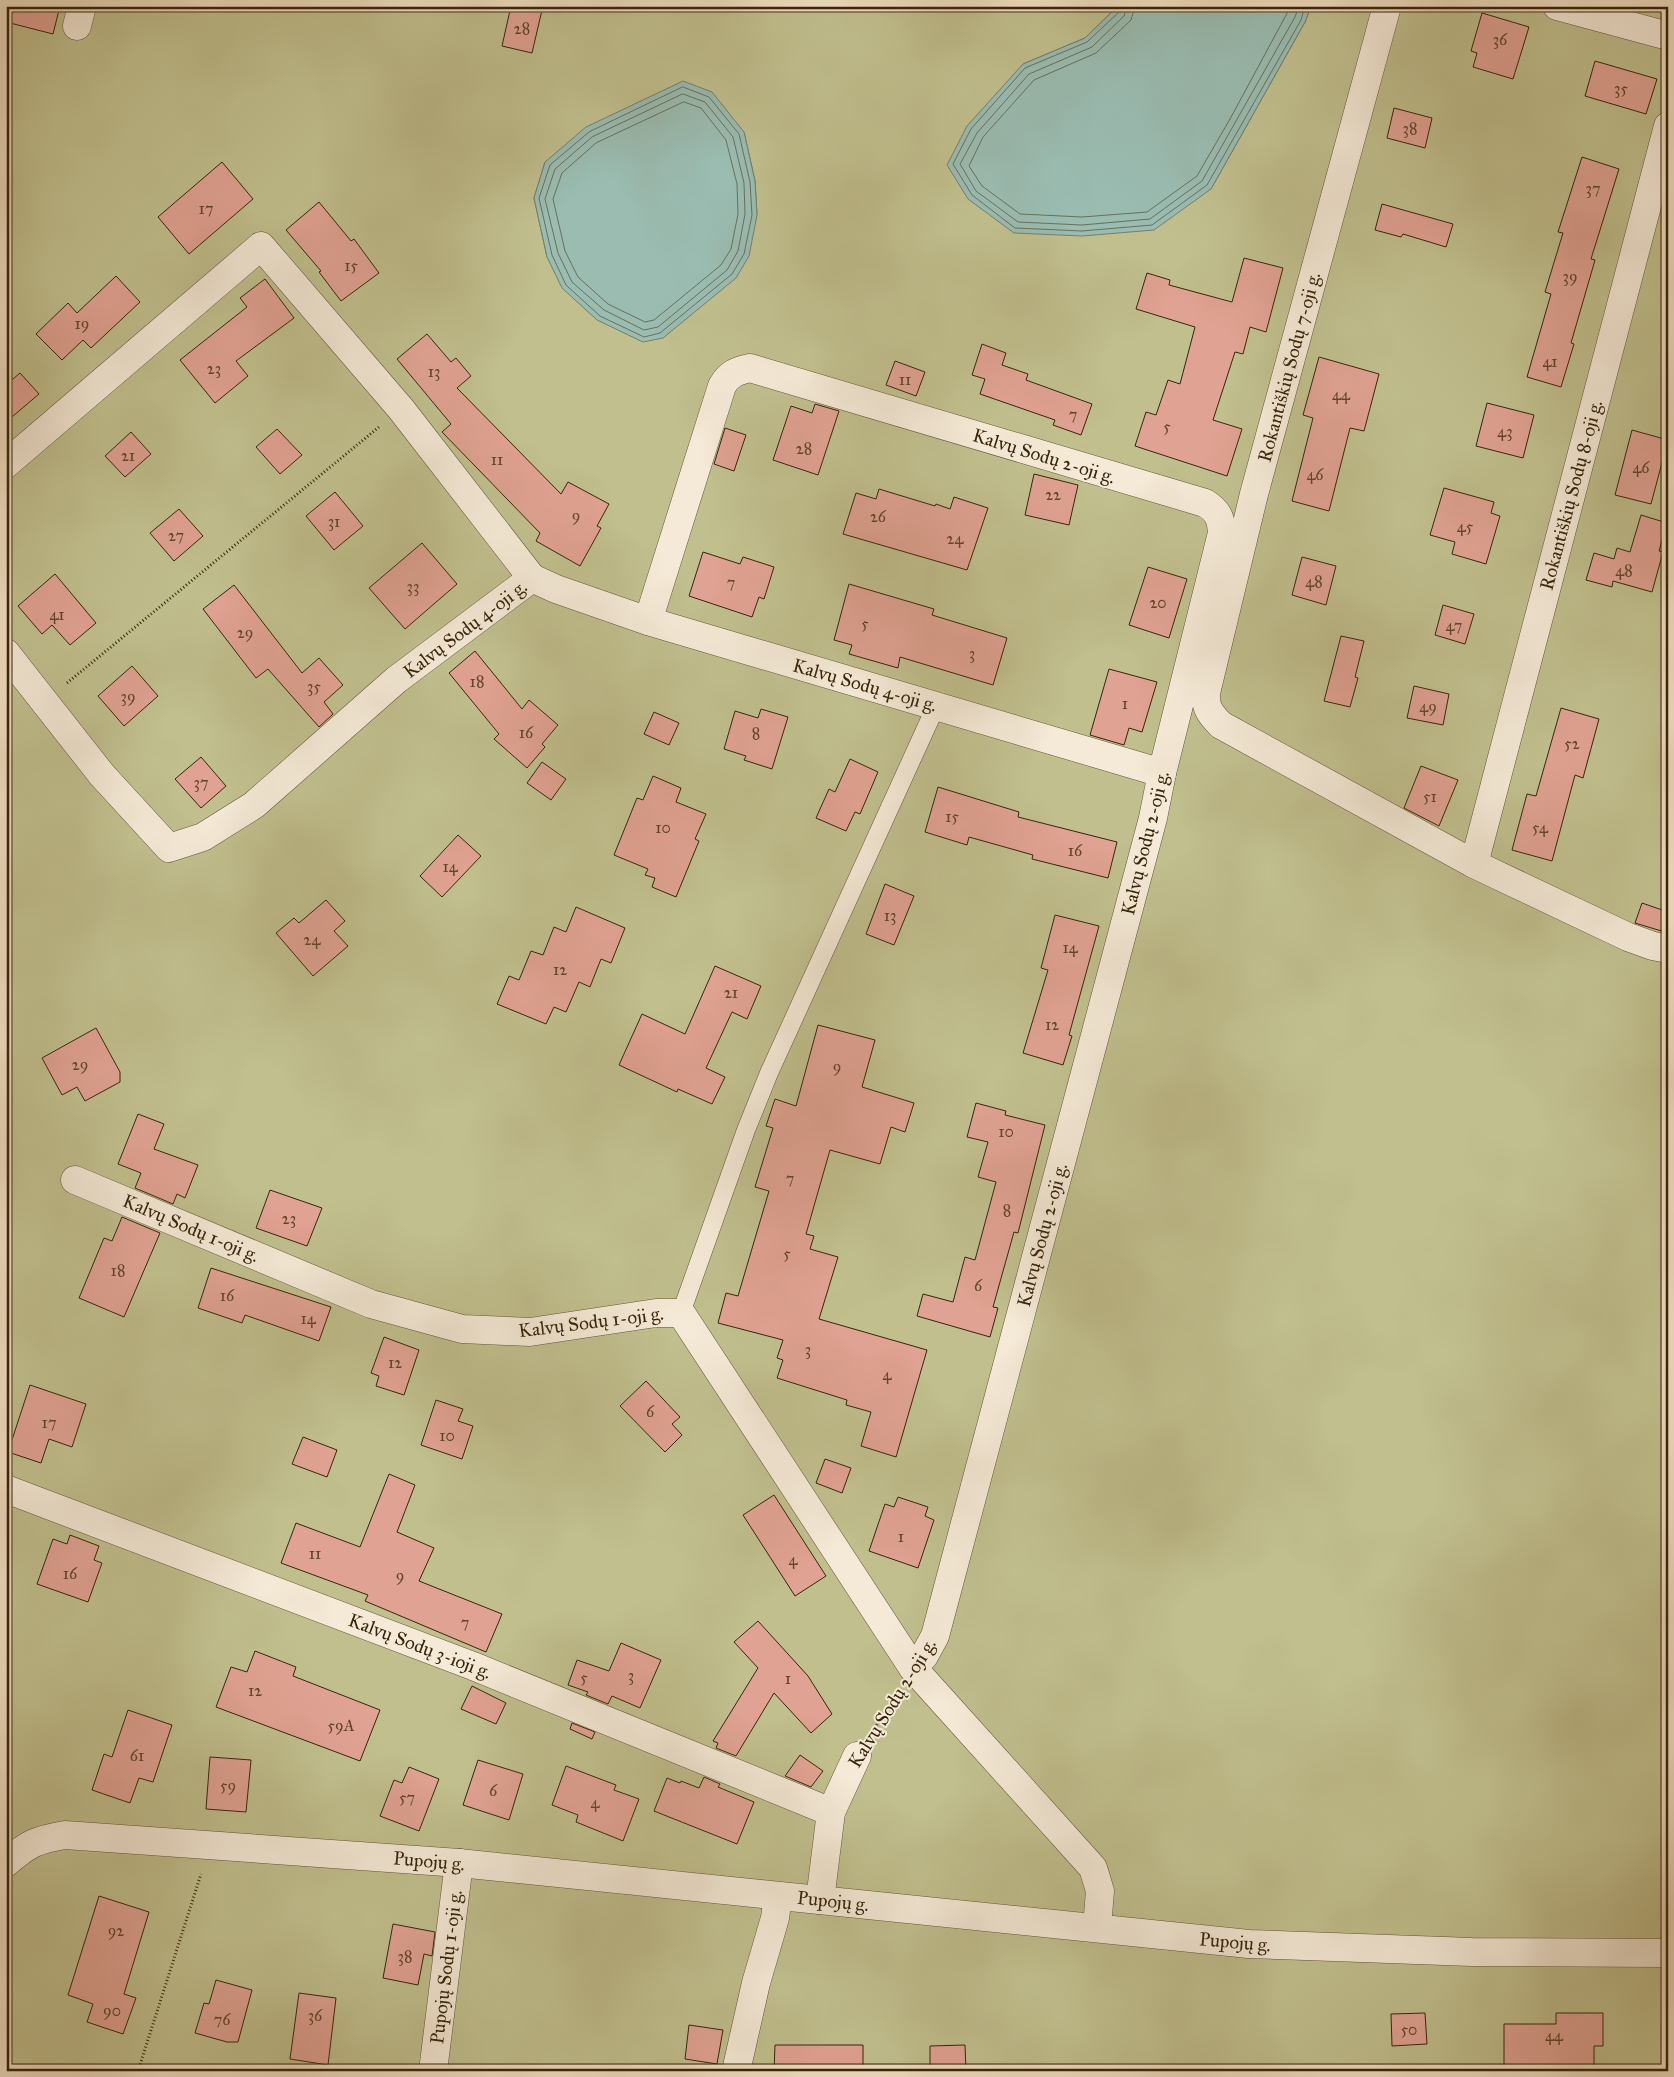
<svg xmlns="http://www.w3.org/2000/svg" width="1674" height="2077" font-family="'IM FELL Great Primer',serif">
	<rect width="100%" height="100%" fill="#f0dec1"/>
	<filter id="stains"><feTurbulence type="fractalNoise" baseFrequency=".004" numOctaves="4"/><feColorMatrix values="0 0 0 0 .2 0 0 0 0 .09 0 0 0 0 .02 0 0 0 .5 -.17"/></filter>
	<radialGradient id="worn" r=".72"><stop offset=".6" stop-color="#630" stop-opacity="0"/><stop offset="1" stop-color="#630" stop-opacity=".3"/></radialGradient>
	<!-- green -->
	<path fill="#c1bf8e" stroke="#7c724c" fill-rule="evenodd" d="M 6,6 L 1118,6 L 1085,38 L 1023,64 L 1211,189 L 1305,22 L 1311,6 L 1668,6 L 1668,2071 L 6,2071 ZM 744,132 L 755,181 L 757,215 L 547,257 L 534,198 L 545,162 Z"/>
	<!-- water -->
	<g fill="#9abcb1" stroke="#72806f">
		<polygon points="1118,6 1311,6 1305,22 1211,189 1154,230 1082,236 1014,233 968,199 947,165 967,126 1023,64 1085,38"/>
		<polygon points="683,81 712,92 744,132 755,181 757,215 749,256 736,278 663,338 643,342 597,320 562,288 547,257 534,198 545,162 586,127"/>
	</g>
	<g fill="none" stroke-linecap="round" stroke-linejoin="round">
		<!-- shore -->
		<g stroke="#68705e" stroke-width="1">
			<polyline points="1121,6 1119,12 1087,42 1025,68 971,129 953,164 972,195 1015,228 1082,231 1152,225 1207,185 1301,20 1305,6"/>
			<polyline points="1127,6 1124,16 1092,47 1029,74 977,133 960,164 976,191 1018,222 1082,225 1150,219 1202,181 1295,17 1299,6"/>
			<polyline points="1135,6 1131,20 1096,53 1034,80 983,137 969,166 982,186 1020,214 1082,217 1147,212 1197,176 1230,119 1291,6"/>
			<polygon points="683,87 709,97 739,134 750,182 752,215 744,254 732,274 660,333 644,337 600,316 566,285 552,255 539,198 550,165 589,132"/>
			<polygon points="683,94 705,102 733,137 744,183 745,214 738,251 727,270 658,327 644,330 604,310 572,282 558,253 545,199 555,169 592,137"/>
			<polygon points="684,102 701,108 726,140 737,184 738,214 731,249 721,265 654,320 645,322 608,304 578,277 565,251 553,199 562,173 596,143"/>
		</g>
	</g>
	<!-- building -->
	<g fill="#e0a292" stroke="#37250b">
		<polygon points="6,6 60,6 53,34 6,22"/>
		<polygon points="511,6 528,6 542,10 532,53 502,46"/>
		<polygon points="1482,13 1529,27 1513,79 1473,67 1477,53 1471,51"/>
		<polygon points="1595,61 1657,79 1646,114 1585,96"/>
		<polygon points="1394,108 1432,118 1425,148 1387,138"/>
		<polygon points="1582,157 1619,169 1591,259 1595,260 1571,343 1574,344 1561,387 1527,377 1551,294 1545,292 1563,233 1558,232"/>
		<polygon points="222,162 253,199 189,254 158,217"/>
		<polygon points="319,202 351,241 354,239 379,273 341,301 319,272 321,271 286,230"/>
		<polygon points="1382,204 1453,224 1446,247 1403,234 1401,237 1375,230"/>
		<polygon points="1244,258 1283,268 1266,332 1250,327 1243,354 1235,352 1213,420 1242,429 1227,476 1135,446 1146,412 1156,415 1168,380 1180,384 1195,327 1136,309 1147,273 1170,280 1169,285 1232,302"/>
		<polygon points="116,276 140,302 91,348 83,340 62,360 36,334 68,303 77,313"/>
		<polygon points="265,279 294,318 236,361 248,376 215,403 180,360 247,307 240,298"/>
		<polygon points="427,334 451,362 456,358 471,376 457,388 561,494 568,482 609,504 597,526 601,528 580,566 536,541 540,533 442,432 451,424 397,359"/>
		<polygon points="982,344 1006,353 1002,365 1028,374 1026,380 1092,404 1081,435 1053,425 1055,420 980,394 985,379 972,375"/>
		<polygon points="1319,357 1379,374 1364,431 1350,428 1329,511 1292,501 1313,418 1303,415"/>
		<polygon points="895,361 925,372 916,396 886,385"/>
		<polygon points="20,373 39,394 6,422 6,385"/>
		<polygon points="1487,403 1534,415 1523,458 1476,446"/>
		<polygon points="815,404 839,411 818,475 773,460 791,406 812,413"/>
		<polygon points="725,428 746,435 734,471 714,464"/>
		<polygon points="277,429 302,455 280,474 256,447"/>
		<polygon points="1632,430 1668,440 1651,504 1615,495"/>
		<polygon points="131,432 151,454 125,477 105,456"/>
		<polygon points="1034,474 1078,485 1069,525 1025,515"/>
		<polygon points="1444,488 1494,502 1491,513 1500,516 1486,564 1452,554 1455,542 1430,535"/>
		<polygon points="879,489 935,506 936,504 950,509 954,497 988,508 967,570 843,534 856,493 876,499"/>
		<polygon points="335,492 363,526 334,550 306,516"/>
		<polygon points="179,509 203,536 174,561 150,533"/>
		<polygon points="1641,515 1667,523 1659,551 1663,552 1652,592 1613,581 1612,587 1586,580 1594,553 1614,559 1617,548 1630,552"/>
		<polygon points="422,543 457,584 405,629 369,588"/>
		<polygon points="703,552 740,564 743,557 774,567 764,599 759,597 752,617 689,596"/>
		<polygon points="1302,557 1336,566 1326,605 1292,595"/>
		<polygon points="1148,567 1187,579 1169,638 1129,625"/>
		<polygon points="55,574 96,623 70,645 52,625 42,634 18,606"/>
		<polygon points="849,584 934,609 932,615 1007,638 993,685 900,657 898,668 849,654 852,645 834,640"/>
		<polygon points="234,585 302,673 319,658 343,685 324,702 333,714 319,727 268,669 256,678 203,609"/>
		<polygon points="1443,605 1474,614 1465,644 1435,635"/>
		<polygon points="1341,636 1364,641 1355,677 1358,678 1350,707 1324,701"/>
		<polygon points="475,651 522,709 529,700 558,725 542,744 545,747 527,768 494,739 499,734 449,673"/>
		<polygon points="132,666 158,696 124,726 98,696"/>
		<polygon points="1109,669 1157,682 1142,732 1129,728 1124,745 1090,735"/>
		<polygon points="1414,686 1449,694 1443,725 1407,718"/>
		<polygon points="1561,708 1599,719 1583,778 1575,775 1552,861 1512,850 1527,794 1536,796"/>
		<polygon points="761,709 788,717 772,769 744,760 746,756 724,749 735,711 758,718"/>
		<polygon points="654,712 679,723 669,745 644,734"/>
		<polygon points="201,757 226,786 201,808 175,779"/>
		<polygon points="850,759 878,772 860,814 855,812 846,831 816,818 829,789 835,792"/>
		<polygon points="542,762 566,779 551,800 527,783"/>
		<polygon points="1421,766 1458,780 1439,826 1404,808"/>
		<polygon points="653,776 681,788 676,802 706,814 695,839 699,841 676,897 652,887 655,878 645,875 648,869 614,855 637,798 643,800"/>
		<polygon points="938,787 1019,812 1018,817 1117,842 1108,878 1032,859 1033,855 969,837 967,845 925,832"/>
		<polygon points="458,835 481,856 442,897 420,876"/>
		<polygon points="885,884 914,896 894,945 866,934"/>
		<polygon points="326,900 345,921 334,931 348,946 313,976 276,933 294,918 299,923"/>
		<polygon points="1642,903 1668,912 1668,933 1635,923"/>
		<polygon points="576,907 625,928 611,963 601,959 590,987 579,982 566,1012 554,1007 546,1024 497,1004 509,976 519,980 531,951 543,955 554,927 566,932"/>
		<polygon points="1055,915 1099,926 1069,1035 1072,1036 1063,1065 1023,1053 1048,970 1041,968"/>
		<polygon points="715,966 761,986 747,1019 732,1012 706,1068 725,1077 712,1104 678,1089 677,1092 619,1065 642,1014 685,1034"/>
		<polygon points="818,1025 875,1040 862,1087 914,1103 905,1132 891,1127 880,1164 830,1150 806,1234 814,1236 810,1249 838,1257 819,1319 927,1350 896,1457 861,1446 871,1412 846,1405 847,1400 777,1378 783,1360 777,1358 783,1340 718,1323 726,1293 738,1296 769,1191 755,1187 773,1128 766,1126 775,1099 796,1106"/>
		<polygon points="96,1028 120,1072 120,1082 85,1101 77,1087 62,1095 42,1058"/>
		<polygon points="976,1103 1006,1111 1005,1115 1045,1125 1018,1233 1014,1232 993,1307 998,1308 990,1337 917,1316 923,1294 953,1302 965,1257 975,1260 996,1182 978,1177 988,1142 967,1137"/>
		<polygon points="138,1114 164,1124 154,1149 198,1165 185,1198 177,1194 173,1204 135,1188 141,1173 118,1164"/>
		<polygon points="270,1190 322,1208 307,1246 256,1228"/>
		<polygon points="122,1217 160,1233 124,1317 79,1298 104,1238 112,1241"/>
		<polygon points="211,1268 331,1307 319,1341 245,1315 242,1323 198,1308"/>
		<polygon points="384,1337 419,1350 404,1395 376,1386 379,1376 371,1373"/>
		<polygon points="646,1381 680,1417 672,1424 682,1435 665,1452 620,1406"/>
		<polygon points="30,1385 86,1404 72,1447 49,1439 41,1463 8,1452"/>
		<polygon points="436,1400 463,1409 458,1421 473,1426 462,1459 421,1445"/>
		<polygon points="303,1437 337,1450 327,1477 292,1464"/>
		<polygon points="825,1459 851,1468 842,1493 816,1483"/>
		<polygon points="389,1474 415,1485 397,1532 434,1548 419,1581 502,1614 486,1652 365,1601 368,1595 281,1563 296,1523 360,1547"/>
		<polygon points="774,1495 826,1576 795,1596 743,1515"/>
		<polygon points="898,1497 928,1507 925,1516 934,1520 918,1568 869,1551 885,1504 894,1507"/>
		<polygon points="70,1535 99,1546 94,1560 102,1563 88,1602 37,1584 53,1539 67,1544"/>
		<polygon points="758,1621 808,1676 832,1714 811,1733 774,1693 736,1756 716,1748 718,1743 713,1741 758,1668 734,1642"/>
		<polygon points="621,1643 661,1660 640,1708 612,1696 608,1704 586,1695 588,1692 568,1685 577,1660 609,1671"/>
		<polygon points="255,1651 296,1667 293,1676 380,1710 360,1761 216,1707 231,1667 247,1672"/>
		<polygon points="472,1686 506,1703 496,1724 461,1709"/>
		<polygon points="128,1710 172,1725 153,1782 139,1778 130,1803 92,1790 104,1754 112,1757"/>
		<polygon points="572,1723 595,1732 592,1739 570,1729"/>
		<polygon points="800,1755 823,1771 811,1787 785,1776"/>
		<polygon points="210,1757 251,1760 246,1812 206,1809"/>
		<polygon points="478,1760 523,1774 509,1820 463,1805"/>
		<polygon points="566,1766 616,1785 614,1790 639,1799 623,1841 576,1822 578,1815 552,1805"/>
		<polygon points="409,1767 439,1779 419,1831 380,1816 394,1780 402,1783"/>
		<polygon points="704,1777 720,1784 718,1787 754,1802 737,1844 654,1811 667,1778 680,1783 681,1781 699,1788"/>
		<polygon points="99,1896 149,1912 124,1994 136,1998 123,2034 87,2022 93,2004 68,1995"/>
		<polygon points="393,1924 435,1932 432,1956 424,1954 418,1985 383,1978"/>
		<polygon points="216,1980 252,1990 238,2042 227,2042 195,2033 204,2003 209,2004"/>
		<polygon points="299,1993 336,1998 328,2065 290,2059"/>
		<polygon points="1425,2013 1427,2044 1392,2046 1391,2014"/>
		<polygon points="1556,2013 1603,2013 1603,2046 1594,2046 1594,2071 1504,2071 1504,2024 1556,2024"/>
		<polygon points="689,2025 723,2030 717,2064 685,2059"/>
		<polygon points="775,2045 863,2045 863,2071 774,2071"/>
		<polygon points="965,2045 966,2071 930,2071 930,2046"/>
	</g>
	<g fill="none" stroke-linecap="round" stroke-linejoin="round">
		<defs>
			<polyline id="lane" points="681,1313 746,1130 769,1073 936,706"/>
			<g id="street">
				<path d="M 1387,6 L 1254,494 L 1206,693 C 1205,708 1211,715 1221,725 L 1474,864 L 1628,937 L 1653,946 L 1668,949"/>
				<polyline points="1557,6 1668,36"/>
				<polyline points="77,26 82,6"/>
				<polyline points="6,464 261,246 401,409 532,578 556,589 648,621 1162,773"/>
				<path d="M 648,621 L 722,386 C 729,374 736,371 750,368 L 1205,503 C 1218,511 1221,518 1222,533 L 1162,773 L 1153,818 L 935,1636 L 924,1656 L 913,1668"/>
				<polyline points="6,653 102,775 169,848 203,837 254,805 396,680 532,578"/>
				<polyline points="1474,864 1668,126"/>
				<polyline points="75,1180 371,1304 462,1329 530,1332 656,1313 681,1313 913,1668 1093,1868 1100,1891 1097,1927"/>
				<polyline points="6,1489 473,1666 831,1812"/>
				<path d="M 6,1863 C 29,1843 36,1840 65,1835 L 459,1863 L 1249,1944 L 1472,1952 L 1668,1953"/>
				<polyline points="820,1900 831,1812 857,1756"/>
				<polyline points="433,2071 459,1863"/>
				<polyline points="736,2071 756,1983 775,1918 778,1896"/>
			</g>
		</defs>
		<!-- lane casing -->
		<use href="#lane" stroke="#655338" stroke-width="19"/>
		<!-- street casing -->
		<use href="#street" stroke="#655338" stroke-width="29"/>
		<!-- path -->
		<g stroke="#37250b" stroke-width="3" stroke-dasharray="1 2.5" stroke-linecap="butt">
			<polyline points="67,683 379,427"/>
			<polyline points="873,1731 896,1694"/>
			<polyline points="138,2071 201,1874"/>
		</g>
		<!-- lane -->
		<use href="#lane" stroke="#f5ead7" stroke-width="18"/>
		<!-- street -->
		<use href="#street" stroke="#f5ead7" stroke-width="28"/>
	</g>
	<g text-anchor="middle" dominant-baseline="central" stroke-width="4" stroke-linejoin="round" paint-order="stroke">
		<!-- number labels -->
		<g font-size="16" fill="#61442d">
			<text x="522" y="28">28</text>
			<text x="1500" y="39">36</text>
			<text x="1621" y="88">35</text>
			<text x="1410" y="128">38</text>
			<text x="1593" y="188">37</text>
			<text x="206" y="208">17</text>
			<text x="351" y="265">15</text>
			<text x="1570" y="276">39</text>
			<text x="82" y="323">19</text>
			<text x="1550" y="361">41</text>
			<text x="214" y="368">23</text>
			<text x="434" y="371">13</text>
			<text x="905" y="379">11</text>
			<text x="1341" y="394">44</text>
			<text x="1073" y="414">7</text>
			<text x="1167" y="426">5</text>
			<text x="1505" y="431">43</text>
			<text x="804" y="448">28</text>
			<text x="128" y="455">21</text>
			<text x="497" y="459">11</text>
			<text x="1641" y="467">46</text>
			<text x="1315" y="474">46</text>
			<text x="1053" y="494">22</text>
			<text x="576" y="515">9</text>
			<text x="878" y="516">26</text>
			<text x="334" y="521">31</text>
			<text x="1465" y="526">45</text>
			<text x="176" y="535">27</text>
			<text x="955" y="538">24</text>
			<text x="1624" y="570">48</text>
			<text x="1314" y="581">48</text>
			<text x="731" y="582">7</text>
			<text x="413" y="586">33</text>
			<text x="1158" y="602">20</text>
			<text x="57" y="614">41</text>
			<text x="865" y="623">5</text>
			<text x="1454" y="625">47</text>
			<text x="245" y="632">29</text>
			<text x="972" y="653">3</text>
			<text x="477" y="681">18</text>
			<text x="314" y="686">35</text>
			<text x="128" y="696">39</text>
			<text x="1125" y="703">1</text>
			<text x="1428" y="706">49</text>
			<text x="526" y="732">16</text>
			<text x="756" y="733">8</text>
			<text x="1572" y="743">52</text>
			<text x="201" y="782">37</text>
			<text x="1430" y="796">51</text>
			<text x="952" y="816">15</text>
			<text x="663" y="827">10</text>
			<text x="1540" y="827">54</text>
			<text x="1075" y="850">16</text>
			<text x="450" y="866">14</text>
			<text x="890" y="915">13</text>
			<text x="312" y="939">24</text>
			<text x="1070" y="947">14</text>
			<text x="560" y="969">12</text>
			<text x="731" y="992">21</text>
			<text x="1052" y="1024">12</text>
			<text x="80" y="1064">29</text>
			<text x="837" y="1066">9</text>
			<text x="1006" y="1131">10</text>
			<text x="790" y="1178">7</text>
			<text x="1007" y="1210">8</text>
			<text x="289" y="1218">23</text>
			<text x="787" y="1253">5</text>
			<text x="118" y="1270">18</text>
			<text x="978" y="1285">6</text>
			<text x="227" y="1295">16</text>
			<text x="308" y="1318">14</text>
			<text x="808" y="1349">3</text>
			<text x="395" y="1362">12</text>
			<text x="887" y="1374">4</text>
			<text x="650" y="1411">6</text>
			<text x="49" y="1422">17</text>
			<text x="447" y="1435">10</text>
			<text x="901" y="1536">1</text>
			<text x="315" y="1553">11</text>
			<text x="793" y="1559">4</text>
			<text x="70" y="1573">16</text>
			<text x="400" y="1575">9</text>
			<text x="465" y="1622">7</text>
			<text x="631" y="1675">3</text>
			<text x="584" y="1677">5</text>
			<text x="788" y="1678">1</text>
			<text x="255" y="1690">12</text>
			<text x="341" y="1725">59A</text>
			<text x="137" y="1755">61</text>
			<text x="228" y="1785">59</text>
			<text x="493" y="1790">6</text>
			<text x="407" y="1797">57</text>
			<text x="595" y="1802">4</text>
			<text x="116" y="1930">92</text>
			<text x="405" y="1956">38</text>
			<text x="112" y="2010">90</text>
			<text x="315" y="2015">36</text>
			<text x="222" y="2019">76</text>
			<text x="1409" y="2029">50</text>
			<text x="1554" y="2035">44</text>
		</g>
		<!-- street labels -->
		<g font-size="19" fill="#37250b" stroke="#f5ead7">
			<text transform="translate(1289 367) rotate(-75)">Rokantiškių Sodų 7-oji g.</text>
			<text transform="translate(1044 456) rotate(17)">Kalvų Sodų 2-oji g.</text>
			<text transform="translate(1571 495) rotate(-75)">Rokantiškių Sodų 8-oji g.</text>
			<text transform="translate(465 629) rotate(-37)">Kalvų Sodų 4-oji g.</text>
			<text transform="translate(865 685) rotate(16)">Kalvų Sodų 4-oji g.</text>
			<text transform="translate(1145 843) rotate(-76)">Kalvų Sodų 2-oji g.</text>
			<text transform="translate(191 1228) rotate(23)">Kalvų Sodų 1-oji g.</text>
			<text transform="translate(1042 1235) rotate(-75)">Kalvų Sodų 2-oji g.</text>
			<text transform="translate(591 1322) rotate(-7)">Kalvų Sodų 1-oji g.</text>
			<text transform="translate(420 1646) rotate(21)">Kalvų Sodų 3-ioji g.</text>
			<text transform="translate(892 1703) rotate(-58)">Kalvų Sodų 2-oji g.</text>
			<text transform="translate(429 1861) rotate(5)">Pupojų g.</text>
			<text transform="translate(833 1901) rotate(6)">Pupojų g.</text>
			<text transform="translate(1235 1942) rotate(5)">Pupojų g.</text>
			<text transform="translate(446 1967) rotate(-83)">Pupojų Sodų 1-oji g.</text>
		</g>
	</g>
	<!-- margin -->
	<rect width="1674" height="2077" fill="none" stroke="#f0dec1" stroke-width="25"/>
	<rect x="8" y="8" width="1659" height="2062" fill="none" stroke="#37250b" stroke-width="2.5"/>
	<rect x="12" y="12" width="1649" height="2052" fill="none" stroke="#37250b"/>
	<rect width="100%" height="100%" filter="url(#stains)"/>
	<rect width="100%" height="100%" fill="url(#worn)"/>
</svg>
